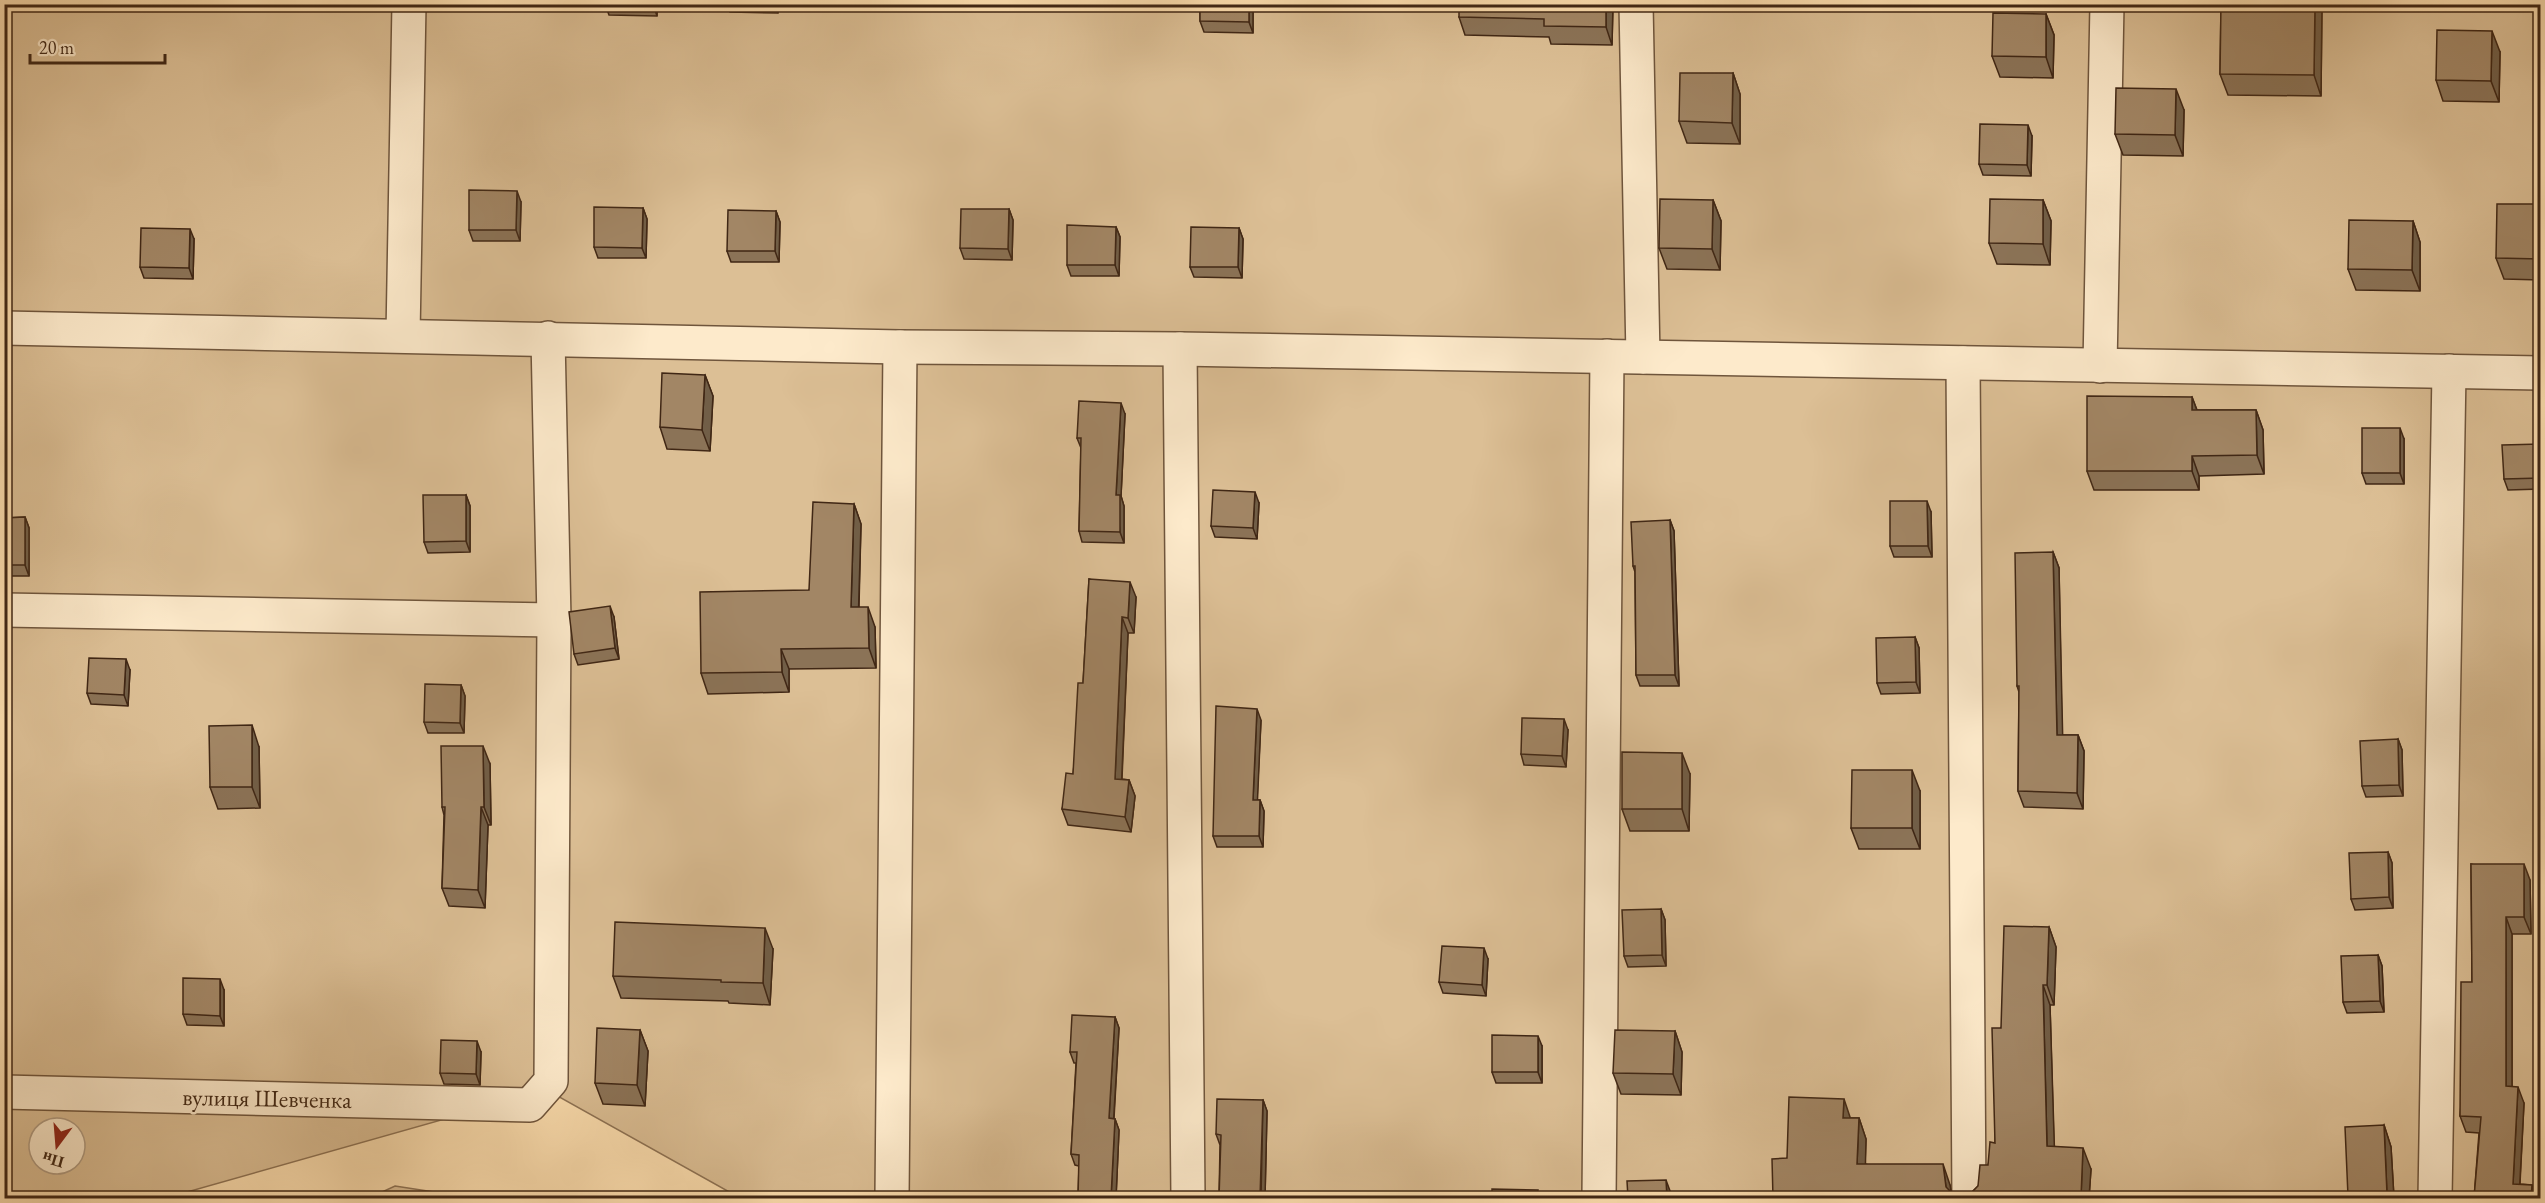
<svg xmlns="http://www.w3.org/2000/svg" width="2545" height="1203" font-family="'EB Garamond',serif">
	<rect width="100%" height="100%" fill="#fcdeaf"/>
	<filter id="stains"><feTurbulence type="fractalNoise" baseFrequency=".00333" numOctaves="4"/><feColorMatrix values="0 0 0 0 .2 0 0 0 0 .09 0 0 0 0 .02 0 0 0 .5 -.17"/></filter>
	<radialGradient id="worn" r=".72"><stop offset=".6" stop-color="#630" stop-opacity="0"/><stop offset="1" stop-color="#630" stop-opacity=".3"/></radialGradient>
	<!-- green -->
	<g fill="#dcbf95" stroke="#8e7355" stroke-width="1.5" fill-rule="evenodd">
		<path d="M 5,5 L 2540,5 L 2540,1198 L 740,1198 L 547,1090 L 166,1198 L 5,1198 ZM 39,1128 L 75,1128 L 75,1164 L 39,1164 Z"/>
		<polygon points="395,1186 473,1198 369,1198"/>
	</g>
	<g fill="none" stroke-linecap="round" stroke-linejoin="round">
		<defs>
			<g id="minor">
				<polyline points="1636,4 1643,357"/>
				<polyline points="4,328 900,347 1180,349 2540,373"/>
				<polyline points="403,335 409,4"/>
				<polyline points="1180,349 1188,1198"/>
				<polyline points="1963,363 1969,1198"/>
				<polyline points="2100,366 2107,4"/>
				<polyline points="4,610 554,620"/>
				<polyline points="4,1092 530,1105 551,1081 554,620 548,338"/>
				<polyline points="892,1198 900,347"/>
				<polyline points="1599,1198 1607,356"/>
				<polyline points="2435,1198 2449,371"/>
			</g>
		</defs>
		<!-- minor casing -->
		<use href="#minor" stroke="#6f553c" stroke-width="36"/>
		<!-- minor -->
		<use href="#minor" stroke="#fdeacb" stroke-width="33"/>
	</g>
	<!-- wall -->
	<g fill="#8b7357" stroke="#402715" stroke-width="1.5">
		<polygon points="605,4 657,4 657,16 609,15"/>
		<polygon points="727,4 778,4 778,13 730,12"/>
		<polygon points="1200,4 1253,4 1253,33 1204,32 1200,21"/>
		<polygon points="1613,4 1612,45 1551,44 1549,37 1465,35 1459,17"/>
		<polygon points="2221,4 2322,4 2321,96 2228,95 2220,74"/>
		<polygon points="2046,14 2054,35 2053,78 2000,77 1992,56"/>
		<polygon points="2500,52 2499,102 2443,101 2436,80"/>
		<polygon points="1733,73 1740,94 1740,144 1687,143 1679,121"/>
		<polygon points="2184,110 2183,156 2123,155 2115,134"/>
		<polygon points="2032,136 2031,176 1983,175 1979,164"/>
		<polygon points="1713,200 1721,221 1720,270 1667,269 1659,248"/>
		<polygon points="2043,200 2051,221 2050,265 1997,264 1989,243"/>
		<polygon points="521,202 520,241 473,241 469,230"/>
		<polygon points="2541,204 2541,280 2504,279 2496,258"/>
		<polygon points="643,208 647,219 646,258 598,258 594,247"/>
		<polygon points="1009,209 1013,220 1012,260 964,259 960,248"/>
		<polygon points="776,211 780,222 779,262 731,262 727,251"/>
		<polygon points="2413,221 2420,242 2420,291 2356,290 2348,269"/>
		<polygon points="1116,227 1120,237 1119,276 1071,276 1067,265"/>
		<polygon points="1239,228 1243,239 1242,278 1194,277 1190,267"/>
		<polygon points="194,239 193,279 144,278 140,267"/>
		<polygon points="705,375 713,396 710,451 667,449 660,427"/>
		<polygon points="2192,397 2197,410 2256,410 2263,430 2264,474 2199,476 2199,490 2094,490 2087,471"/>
		<polygon points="1125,414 1121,496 1124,506 1124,543 1082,542 1079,531 1081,448 1077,438"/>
		<polygon points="2404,439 2404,484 2366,484 2362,473"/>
		<polygon points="2541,444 2541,489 2508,490 2504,479"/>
		<polygon points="466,495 470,506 470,552 428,553 424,542"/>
		<polygon points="1259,503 1257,539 1215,537 1211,526"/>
		<polygon points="854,504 861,524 859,607 875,627 876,668 789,669 789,692 708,694 701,673 809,590"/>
		<polygon points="1931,512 1932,557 1894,557 1890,546"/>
		<polygon points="25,517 29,528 29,576 4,576 4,518"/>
		<polygon points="1670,520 1674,531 1679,686 1640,686 1636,675 1635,572 1633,566"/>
		<polygon points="2053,552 2059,568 2062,735 2078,735 2084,751 2083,809 2024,807 2018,791 2019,692 2017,686"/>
		<polygon points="1089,579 1136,597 1134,633 1128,633 1122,779 1129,780 1135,796 1131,832 1068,825 1062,809 1073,774 1083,683"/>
		<polygon points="614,617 619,659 578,665 574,654"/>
		<polygon points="1915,637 1919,648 1920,693 1881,694 1877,683"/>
		<polygon points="130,670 128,706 91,704 87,693"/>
		<polygon points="461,685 465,696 464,733 428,733 424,722"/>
		<polygon points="1261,720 1257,800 1260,800 1264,811 1263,847 1217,847 1213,836"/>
		<polygon points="1568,730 1566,767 1524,765 1521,754"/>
		<polygon points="2398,739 2402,750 2403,796 2366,797 2362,786"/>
		<polygon points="259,747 260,808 218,809 210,787"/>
		<polygon points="490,764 491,825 488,825 485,908 449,906 442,888 444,815 442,807"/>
		<polygon points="1690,774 1689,831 1630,831 1622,809"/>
		<polygon points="1920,791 1920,849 1859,849 1851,828"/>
		<polygon points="2388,852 2392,863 2393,908 2355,910 2351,899"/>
		<polygon points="2471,864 2530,880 2531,934 2512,934 2512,1086 2524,1103 2520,1184 2532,1185 2537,1198 2474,1198 2479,1133 2466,1132 2460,1116 2472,982"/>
		<polygon points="1661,909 1665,920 1666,966 1628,967 1624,956"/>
		<polygon points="2049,927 2056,947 2054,1005 2050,1005 2054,1146 2091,1169 2089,1198 1773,1198 1787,1158 1851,1118 1859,1118 1866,1139 1865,1164 1950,1185 1951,1193 1961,1196 1971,1193 1978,1186 1988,1165 1995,1143 2001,1028"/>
		<polygon points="773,949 770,1005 729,1003 728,1001 621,998 613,976"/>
		<polygon points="2378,955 2382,966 2384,1012 2347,1013 2343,1002"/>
		<polygon points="1488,959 1486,996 1443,993 1439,982"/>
		<polygon points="224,990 224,1026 187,1025 183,1014"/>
		<polygon points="1115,1017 1119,1028 1114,1119 1115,1119 1119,1130 1116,1198 1078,1198 1079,1166 1075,1165 1071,1154 1076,1063 1074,1063 1070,1052"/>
		<polygon points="640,1030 648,1051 645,1106 603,1104 595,1083"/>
		<polygon points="1675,1031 1682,1052 1681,1095 1621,1094 1613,1073"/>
		<polygon points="1542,1046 1542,1083 1496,1083 1492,1072"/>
		<polygon points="481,1052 480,1085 444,1084 440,1073"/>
		<polygon points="1263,1100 1267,1111 1265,1198 1219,1198 1220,1145 1216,1134"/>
		<polygon points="2384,1125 2391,1147 2394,1198 2349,1198 2348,1196"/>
	</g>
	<!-- shaded-wall -->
	<g fill="#715e47" stroke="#402715" stroke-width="1.5">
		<polygon points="653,4 657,4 657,16"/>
		<polygon points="775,4 778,4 778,13"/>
		<polygon points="1249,4 1253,4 1253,33 1249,22"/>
		<polygon points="1606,4 1613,4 1612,45 1606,27"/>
		<polygon points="2315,4 2322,4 2321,96 2314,75"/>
		<polygon points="2046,14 2054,35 2053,78 2046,57"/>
		<polygon points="2492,31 2500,52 2499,102 2491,81"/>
		<polygon points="1733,73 1740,94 1740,144 1732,123"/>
		<polygon points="2176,89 2184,110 2183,156 2175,135"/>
		<polygon points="2028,125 2032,136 2031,176 2027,165"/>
		<polygon points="517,191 521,202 520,241 516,230"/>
		<polygon points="1713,200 1721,221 1720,270 1712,249"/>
		<polygon points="2043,200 2051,221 2050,265 2043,244"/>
		<polygon points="643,208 647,219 646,258 642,248"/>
		<polygon points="1009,209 1013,220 1012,260 1008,249"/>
		<polygon points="776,211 780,222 779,262 775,251"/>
		<polygon points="2413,221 2420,242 2420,291 2412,270"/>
		<polygon points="1116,227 1120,237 1119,276 1115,265"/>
		<polygon points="1239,228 1243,239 1242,278 1238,267"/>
		<polygon points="190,229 194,239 193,279 189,268"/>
		<polygon points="705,375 713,396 710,451 702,430"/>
		<polygon points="2192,397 2199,416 2192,410"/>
		<polygon points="1121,403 1125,414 1121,496 1124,506 1124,543 1120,532 1116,495"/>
		<polygon points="2256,410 2263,430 2264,474 2257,455"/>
		<polygon points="2400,428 2404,439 2404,484 2400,473"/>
		<polygon points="2192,456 2199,476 2199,490 2192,471"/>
		<polygon points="1255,492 1259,503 1257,539 1253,528"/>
		<polygon points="466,495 470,506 470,552 466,541"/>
		<polygon points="1927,501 1931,512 1932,557 1928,546"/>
		<polygon points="854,504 861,524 858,628 851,607"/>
		<polygon points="25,517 29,528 29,576 25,565"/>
		<polygon points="1670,520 1674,531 1679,686 1675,675"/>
		<polygon points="2053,552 2059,568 2063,751 2057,735"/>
		<polygon points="1130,582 1136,597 1134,633 1128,618"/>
		<polygon points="610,606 614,617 619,659 615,648"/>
		<polygon points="868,607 875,627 876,668 869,648"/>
		<polygon points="1122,617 1128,633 1121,794 1115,779"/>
		<polygon points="1915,637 1919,648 1920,693 1916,682"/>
		<polygon points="781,649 789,669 789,692 782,672"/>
		<polygon points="126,659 130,670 128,706 124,695"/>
		<polygon points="461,685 465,696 464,733 460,723"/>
		<polygon points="1257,709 1261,720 1257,811 1253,800"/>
		<polygon points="1564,719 1568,730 1566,767 1562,756"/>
		<polygon points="252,725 259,747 260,808 252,787"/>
		<polygon points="2078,735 2084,751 2083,809 2077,793"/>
		<polygon points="2398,739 2402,750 2403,796 2399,785"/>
		<polygon points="483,746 490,764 491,825 484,807"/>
		<polygon points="1682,753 1690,774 1689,831 1682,809"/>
		<polygon points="1912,770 1920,791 1920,849 1912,828"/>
		<polygon points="1129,780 1135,796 1131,832 1125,817"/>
		<polygon points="1260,800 1264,811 1263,847 1259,836"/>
		<polygon points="481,807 488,825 485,908 478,890"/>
		<polygon points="2388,852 2392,863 2393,908 2389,897"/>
		<polygon points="2524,864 2530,880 2531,934 2524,917"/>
		<polygon points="1661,909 1665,920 1666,966 1662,955"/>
		<polygon points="2506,917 2512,934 2512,1103 2506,1086"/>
		<polygon points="2049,927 2056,947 2054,1005 2047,985"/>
		<polygon points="765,928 773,949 770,1005 763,983"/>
		<polygon points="1484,948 1488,959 1486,996 1482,985"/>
		<polygon points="2378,955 2382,966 2384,1012 2380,1001"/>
		<polygon points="220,979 224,990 224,1026 220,1016"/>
		<polygon points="2043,985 2050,1005 2055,1167 2047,1146"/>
		<polygon points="1115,1017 1119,1028 1113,1129 1109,1118"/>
		<polygon points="640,1030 648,1051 645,1106 637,1085"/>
		<polygon points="1675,1031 1682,1052 1681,1095 1673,1074"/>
		<polygon points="1538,1036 1542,1046 1542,1083 1538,1072"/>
		<polygon points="477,1041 481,1052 480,1085 476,1074"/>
		<polygon points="2518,1087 2524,1103 2519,1198 2513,1184"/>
		<polygon points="1844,1099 1851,1120 1843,1118"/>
		<polygon points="1263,1100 1267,1111 1265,1198 1261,1198"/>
		<polygon points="1859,1118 1866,1139 1865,1184 1857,1164"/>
		<polygon points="1115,1119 1119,1130 1116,1198 1111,1198"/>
		<polygon points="2384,1125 2391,1147 2394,1198 2388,1198 2387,1194"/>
		<polygon points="2083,1148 2091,1169 2089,1198 2081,1198 2081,1197"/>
		<polygon points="1943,1164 1950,1185 1952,1198 1946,1187"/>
		<polygon points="1666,1180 1670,1191 1670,1198 1667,1198"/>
		<polygon points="2532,1185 2537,1198 2531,1198"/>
	</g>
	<!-- building -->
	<g fill="#a28665" stroke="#402715" stroke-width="1.5">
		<polygon points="1200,4 1249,4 1249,22 1200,21"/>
		<polygon points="1459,4 1606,4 1606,27 1544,26 1544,19 1459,17"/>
		<polygon points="2221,4 2315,4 2314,75 2220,74"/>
		<polygon points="1993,13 2046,14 2046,57 1992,56"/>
		<polygon points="2437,30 2492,31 2491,81 2436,80"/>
		<polygon points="1680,73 1733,73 1732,123 1679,121"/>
		<polygon points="2116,88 2176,89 2175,135 2115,134"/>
		<polygon points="1980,124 2028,125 2027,165 1979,164"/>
		<polygon points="469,190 517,191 516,230 469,230"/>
		<polygon points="1660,199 1713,200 1712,249 1659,248"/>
		<polygon points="1990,199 2043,200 2043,244 1989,243"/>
		<polygon points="2497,204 2541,204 2541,259 2496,258"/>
		<polygon points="594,207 643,208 642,248 594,247"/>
		<polygon points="961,209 1009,209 1008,249 960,248"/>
		<polygon points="728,210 776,211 775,251 727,251"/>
		<polygon points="2349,220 2413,221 2412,270 2348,269"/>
		<polygon points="1067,225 1116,227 1115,265 1067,265"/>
		<polygon points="1191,227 1239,228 1238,267 1190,267"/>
		<polygon points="141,228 190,229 189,268 140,267"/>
		<polygon points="662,373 705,375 702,430 660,427"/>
		<polygon points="2087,396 2192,397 2192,410 2256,410 2257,455 2192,456 2192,471 2087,471"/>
		<polygon points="1079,401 1121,403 1116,495 1120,495 1120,532 1079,531 1081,438 1077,438"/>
		<rect x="2362" y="428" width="38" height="45"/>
		<polygon points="2541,444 2541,478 2504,479 2502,445"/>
		<polygon points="1213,490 1255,492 1253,528 1211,526"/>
		<polygon points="423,495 466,495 466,541 424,542"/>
		<polygon points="1890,501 1927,501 1928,546 1890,546"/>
		<polygon points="813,502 854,504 851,607 868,607 869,648 781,649 782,672 701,673 700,592 809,590"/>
		<polygon points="25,517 25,565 4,565 4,518"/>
		<polygon points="1670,520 1675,675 1636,675 1635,566 1633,566 1631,522"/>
		<polygon points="2053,552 2057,735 2078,735 2077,793 2018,791 2019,686 2017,686 2015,553"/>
		<polygon points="1089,579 1130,582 1128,618 1122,617 1115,779 1129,780 1125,817 1062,809 1066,773 1073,774 1078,683 1083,683"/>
		<polygon points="610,606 615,648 574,654 569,612"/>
		<polygon points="1915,637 1916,682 1877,683 1876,638"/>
		<polygon points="89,658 126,659 124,695 87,693"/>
		<polygon points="425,684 461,685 460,723 424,722"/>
		<polygon points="1216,706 1257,709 1253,800 1260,800 1259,836 1213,836"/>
		<polygon points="1522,718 1564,719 1562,756 1521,754"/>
		<polygon points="252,725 252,787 210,787 209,726"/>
		<polygon points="2398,739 2399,785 2362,786 2360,741"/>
		<polygon points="441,746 483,746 484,807 481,807 478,890 442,888 445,807 442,807"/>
		<polygon points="1622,752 1682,753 1682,809 1622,809"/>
		<polygon points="1852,770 1912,770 1912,828 1851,828"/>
		<polygon points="2388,852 2389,897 2351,899 2349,853"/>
		<polygon points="2471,864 2524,864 2524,917 2506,917 2506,1086 2518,1087 2513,1184 2532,1185 2531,1198 2474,1198 2481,1117 2460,1116 2461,982 2472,982"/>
		<polygon points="1661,909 1662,955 1624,956 1622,910"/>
		<polygon points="615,922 765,928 763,983 721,982 721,980 613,976"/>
		<polygon points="2004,926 2049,927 2047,985 2043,985 2047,1146 2083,1148 2081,1197 2046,1194 2046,1198 1773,1198 1772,1159 1787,1158 1789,1097 1844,1099 1843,1118 1859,1118 1857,1164 1943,1164 1946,1187 1952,1193 1961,1196 1971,1193 1978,1186 1980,1165 1988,1165 1990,1142 1995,1143 1992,1028 2001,1028"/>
		<polygon points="1442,946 1484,948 1482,985 1439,982"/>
		<polygon points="2378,955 2380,1001 2343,1002 2341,956"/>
		<polygon points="183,978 220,979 220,1016 183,1014"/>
		<polygon points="1072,1015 1115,1017 1109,1118 1115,1119 1111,1198 1078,1198 1079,1155 1071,1154 1077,1052 1070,1052"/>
		<polygon points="597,1028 640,1030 637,1085 595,1083"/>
		<polygon points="1615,1030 1675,1031 1673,1074 1613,1073"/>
		<polygon points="1492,1035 1538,1036 1538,1072 1492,1072"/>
		<polygon points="441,1040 477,1041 476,1074 440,1073"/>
		<polygon points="1217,1099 1263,1100 1260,1198 1264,1198 1219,1198 1221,1135 1216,1134"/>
		<polygon points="2384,1125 2387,1194 2348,1196 2345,1127"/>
		<polygon points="1666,1180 1667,1198 1628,1198 1627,1181"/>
		<polygon points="1492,1189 1538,1190 1537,1198 1492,1198"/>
	</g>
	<g text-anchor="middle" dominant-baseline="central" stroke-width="5" stroke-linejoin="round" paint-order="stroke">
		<!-- street labels -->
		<g font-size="24" fill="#402715" stroke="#fdeacb">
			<text transform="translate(267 1098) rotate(1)">вулиця Шевченка</text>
		</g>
	</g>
	<!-- margin -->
	<rect width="2545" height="1203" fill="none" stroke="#fcdeaf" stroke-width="24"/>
	<rect x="6" y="6" width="2533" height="1191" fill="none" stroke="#402715" stroke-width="3"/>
	<rect x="12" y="12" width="2521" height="1179" fill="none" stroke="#402715" stroke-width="1.5"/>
	<!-- north arrow -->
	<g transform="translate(57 1146) rotate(196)"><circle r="28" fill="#fdeacb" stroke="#b19c82" stroke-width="1.5"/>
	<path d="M0-4.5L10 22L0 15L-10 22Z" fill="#8f2418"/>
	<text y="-9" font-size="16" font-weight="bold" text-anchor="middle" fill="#402715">Пн</text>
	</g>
	<!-- scale -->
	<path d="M30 54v9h135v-9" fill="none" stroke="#402715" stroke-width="3"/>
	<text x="39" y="54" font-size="18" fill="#402715" stroke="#fdeacb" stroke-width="4.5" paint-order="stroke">20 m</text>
	<rect width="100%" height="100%" filter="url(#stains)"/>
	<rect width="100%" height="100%" fill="url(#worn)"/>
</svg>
